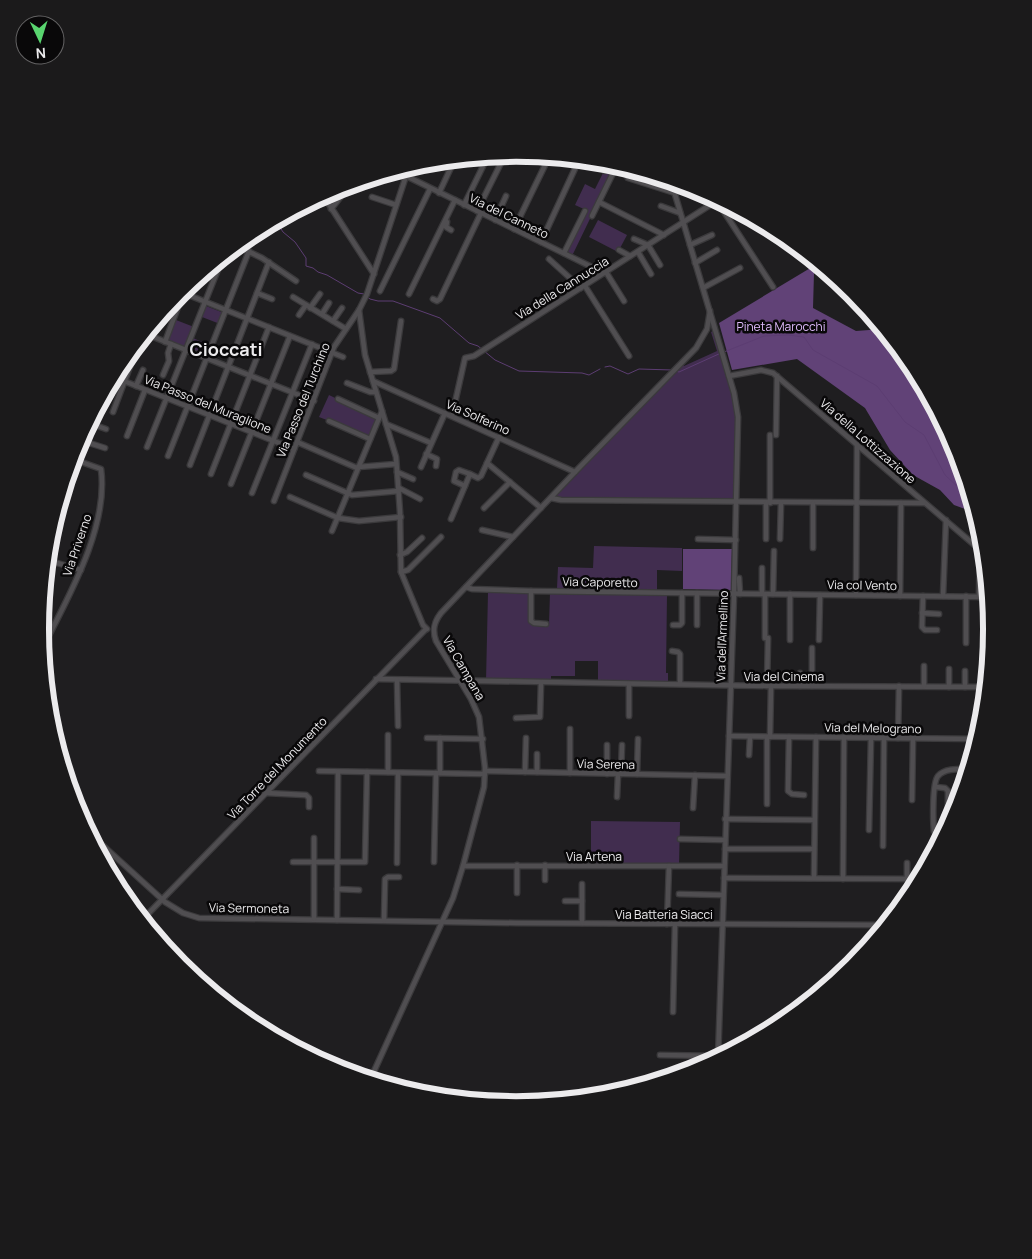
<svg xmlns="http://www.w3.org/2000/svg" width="1032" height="1259" font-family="Manrope,sans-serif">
	<rect width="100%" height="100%" fill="#1f1e20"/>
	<!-- green -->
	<g fill="#412d4f">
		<polygon points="608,163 616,165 572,256 566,253 586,210 575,205 585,184 595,189"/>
		<polygon points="598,220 627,235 618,252 589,237"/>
		<polygon points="206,306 224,313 220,324 202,317"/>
		<polygon points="176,320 194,327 185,348 168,340"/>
		<polygon points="713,331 737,411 734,501 556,498 557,495 683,365 684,366 717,351 711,332"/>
		<polygon points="193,338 211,346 207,356 188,349"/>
		<polygon points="329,395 378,419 370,437 319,417"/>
		<polygon points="594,546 682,548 682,571 657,570 657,590 557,588 558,567 593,568"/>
		<polygon points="488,592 530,593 530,624 549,624 550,593 667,595 666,673 668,673 668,682 598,681 598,661 575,661 575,676 551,676 551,682 486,681"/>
		<polygon points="591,821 680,822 679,865 591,864"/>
	</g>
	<!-- forest -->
	<g fill="#614277">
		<polygon points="817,264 821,267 814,273 813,308 856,331 882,329 912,365 956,448 976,513 954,505 940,490 913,475 890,450 865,408 797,359 732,370 719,323"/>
		<polygon points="683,549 732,549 731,590 683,589"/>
	</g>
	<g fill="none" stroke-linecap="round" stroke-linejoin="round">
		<!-- stream -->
		<g stroke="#5c3d72" stroke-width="1">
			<polyline points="276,221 283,232 295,242 306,258 306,266 313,268 318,272 327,275 358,293 364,294 370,299 378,301 393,301 440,318 469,343 478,346 495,360 519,371 582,373 589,375 600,369"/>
			<polyline points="724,352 764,336 788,335 804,337 813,350 877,386 905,422 924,435 945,475 959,488 969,493"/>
			<polyline points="605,367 610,366 628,374 639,369 672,370"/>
			<polyline points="676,371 679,372 721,353"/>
		</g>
		<defs>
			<g id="minor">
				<polyline points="505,156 505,155"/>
				<polyline points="396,171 604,273"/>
				<polyline points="605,171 608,163"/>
				<polyline points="628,178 675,193 686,186"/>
				<polyline points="671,181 734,393 738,417 734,594 718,1059"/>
				<polyline points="439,193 455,159"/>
				<polyline points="323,195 374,274"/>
				<polyline points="372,197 396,205"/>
				<polyline points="717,201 773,287"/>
				<polyline points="599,202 664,235"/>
				<polyline points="464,205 488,156"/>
				<polyline points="661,206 680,213"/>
				<polyline points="331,209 342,195"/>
				<polyline points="477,211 501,163"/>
				<polyline points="592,216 617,165"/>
				<polyline points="495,220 506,196"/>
				<polyline points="447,222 446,227 451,230"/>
				<polyline points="514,229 549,157"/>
				<polyline points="634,239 648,245 660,265"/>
				<polyline points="541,242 579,160"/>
				<polyline points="690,245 712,235"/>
				<polyline points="237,246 262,258 296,281"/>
				<polyline points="619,250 630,256"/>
				<polyline points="638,252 651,274"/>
				<polyline points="564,253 585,211"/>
				<polyline points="549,259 581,288"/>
				<polyline points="695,263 717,250"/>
				<polyline points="606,272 624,301"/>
				<polyline points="585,286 629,356"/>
				<polyline points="703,288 740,268"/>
				<polyline points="380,291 430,189"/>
				<polyline points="181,292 343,357"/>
				<polyline points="257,293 272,299"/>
				<polyline points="409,294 455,200"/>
				<polyline points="293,297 346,329"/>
				<polyline points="433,299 437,301 440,299 481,213"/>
				<polyline points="310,308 320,294"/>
				<polyline points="359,310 365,355 396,457 400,512 401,572 423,625 427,629"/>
				<polyline points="322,314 329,303"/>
				<polyline points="299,315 306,305"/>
				<polyline points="333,321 342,308"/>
				<polyline points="146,334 314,401"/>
				<polyline points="165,342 185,288"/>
				<polyline points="370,372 391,371 394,369 401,321"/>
				<polyline points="163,375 169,361 168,353 171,344"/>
				<polyline points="729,376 761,370 773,373 985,554"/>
				<polyline points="114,377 294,449"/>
				<polyline points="373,381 575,472"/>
				<polyline points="347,383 370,392 376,392"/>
				<polyline points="136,386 143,370"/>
				<polyline points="338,399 379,418"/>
				<polyline points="113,412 140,340"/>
				<polyline points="452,416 465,358 474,356 718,200"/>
				<polyline points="329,421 370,439"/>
				<polyline points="89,423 106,429"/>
				<polyline points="386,424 431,443"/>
				<polyline points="776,435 777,376"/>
				<polyline points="127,436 145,390"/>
				<polyline points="80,440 105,448"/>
				<polyline points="297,442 357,468"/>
				<polyline points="147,447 223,257"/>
				<polyline points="426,454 437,459 436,466"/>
				<polyline points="168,456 249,251"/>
				<polyline points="487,463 541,508"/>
				<polyline points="190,465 269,262"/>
				<polyline points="358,467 396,464"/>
				<polyline points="421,467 445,413"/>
				<polyline points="397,472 413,479"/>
				<polyline points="211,474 269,327"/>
				<polyline points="306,475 352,495 399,491"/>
				<polyline points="231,484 290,336"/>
				<polyline points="465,486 454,481 456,472 459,470 470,474"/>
				<polyline points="399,488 420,499"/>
				<polyline points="252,493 312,344"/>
				<polyline points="290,497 338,518 359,521 401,517"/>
				<polyline points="551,498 561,500 924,503"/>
				<polyline points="274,501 334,347 359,310 367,294 409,167"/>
				<polyline points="770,503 770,435"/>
				<polyline points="813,503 813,548"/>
				<polyline points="484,508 510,482"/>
				<polyline points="451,519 470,474 478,478 481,476 499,437"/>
				<polyline points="482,530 513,537"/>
				<polyline points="332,531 382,411"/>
				<polyline points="698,539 736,540"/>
				<polyline points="766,539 766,503"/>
				<polyline points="780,539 781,503"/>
				<polyline points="400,555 407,552 422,538"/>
				<polyline points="47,560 81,570"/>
				<polyline points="401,572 408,570 441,537"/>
				<polyline points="739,578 740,594"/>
				<polyline points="466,587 472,589 531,591 989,597"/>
				<polyline points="531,591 531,621 534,623 546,624"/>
				<polyline points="762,594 762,568"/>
				<polyline points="765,594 765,638"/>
				<polyline points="773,594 774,551"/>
				<polyline points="790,594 790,640"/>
				<polyline points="856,595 857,445"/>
				<polyline points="900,596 901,503"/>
				<polyline points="923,596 922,627 925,630 937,630"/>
				<polyline points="943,596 946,520"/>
				<polyline points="979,597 980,549"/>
				<polyline points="922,613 939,614"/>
				<polyline points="673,625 680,625 682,623 682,593"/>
				<polyline points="697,625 697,593"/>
				<polyline points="819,640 820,595"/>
				<polyline points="966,643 966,596"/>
				<path d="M 42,649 C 67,599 109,528 101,469 L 73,459"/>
				<polyline points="672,651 678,652 680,654 680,684"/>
				<polyline points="949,669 949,687"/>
				<polyline points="965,671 965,687"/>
				<polyline points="376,679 771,686 986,687"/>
				<polyline points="397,680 398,726"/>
				<polyline points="767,686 768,638"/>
				<polyline points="800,686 800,673"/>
				<polyline points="812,686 812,648"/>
				<polyline points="924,686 924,666"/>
				<polyline points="629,716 629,684"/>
				<polyline points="516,718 540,717 541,683"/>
				<polyline points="388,735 388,772"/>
				<polyline points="729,736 978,739"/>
				<polyline points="770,737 771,686"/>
				<polyline points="789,737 788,791 792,794 804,795"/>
				<polyline points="427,738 483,739"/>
				<polyline points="898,738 899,686"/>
				<polyline points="749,755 750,737"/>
				<polyline points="319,771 485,774"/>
				<polyline points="485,771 727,776"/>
				<polyline points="525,772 526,738"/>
				<polyline points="537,772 537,754"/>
				<polyline points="440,773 440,738"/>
				<polyline points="570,773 570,729"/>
				<polyline points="607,774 607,745"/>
				<polyline points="621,774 622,745"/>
				<polyline points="637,774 638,739"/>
				<polyline points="936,787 945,788 948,791 948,826"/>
				<polyline points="962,792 962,769"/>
				<polyline points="266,793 306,795 309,798 309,807"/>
				<polyline points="617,797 618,774"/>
				<polyline points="912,800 913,738"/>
				<polyline points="767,804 767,737"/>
				<polyline points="693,808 695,775"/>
				<polyline points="725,819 814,820"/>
				<polyline points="869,830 871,738"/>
				<polyline points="87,831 165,902 183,913 199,918 516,923 886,925"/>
				<path d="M 934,831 C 933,821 932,783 938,776 C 945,768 959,769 969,769"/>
				<polyline points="680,839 725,840"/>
				<polyline points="883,846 884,738"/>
				<polyline points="725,849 814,849"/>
				<polyline points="933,855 933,847"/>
				<polyline points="293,862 365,862 367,772"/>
				<polyline points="434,862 436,773"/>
				<polyline points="397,863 398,773"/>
				<polyline points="907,863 907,879"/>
				<polyline points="463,866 724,866"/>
				<polyline points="724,878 920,879"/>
				<polyline points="814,878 816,737"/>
				<polyline points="843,879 844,737"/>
				<polyline points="545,880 545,865"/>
				<polyline points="337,889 359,890"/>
				<polyline points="517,893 517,865"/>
				<polyline points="679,894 723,895"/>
				<polyline points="565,901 582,901"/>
				<polyline points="314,919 314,838"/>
				<polyline points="142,920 426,629"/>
				<polyline points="337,920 338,772"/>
				<polyline points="384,920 385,879 388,877 399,877"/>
				<polyline points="582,923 582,884"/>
				<polyline points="667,924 669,866"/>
				<polyline points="673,1012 675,924"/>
				<polyline points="660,1055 718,1056"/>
				<path d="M 370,1080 L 453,898 L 463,866 L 484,787 L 485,768 L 479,717 L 471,699 L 436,641 C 432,630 434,622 441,613 L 575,472 L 696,348 L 707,329 L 710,311"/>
			</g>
		</defs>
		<!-- minor casing -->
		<use href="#minor" stroke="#3b3a3c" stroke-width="7"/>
		<!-- minor -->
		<use href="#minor" stroke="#504e51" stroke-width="4.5"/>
	</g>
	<g text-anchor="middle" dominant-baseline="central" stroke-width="5" stroke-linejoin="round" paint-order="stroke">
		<!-- street labels -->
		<g font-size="12" fill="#ecebed" stroke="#090809">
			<text transform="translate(509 216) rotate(26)">Via del Canneto</text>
			<text transform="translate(562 288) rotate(-32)">Via della Cannuccia</text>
			<text transform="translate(303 400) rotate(-68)">Via Passo del Turchino</text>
			<text transform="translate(208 404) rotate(22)">Via Passo del Muraglione</text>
			<text transform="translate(478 417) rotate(24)">Via Solferino</text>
			<text transform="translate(868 441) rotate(41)">Via della Lottizzazione</text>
			<text transform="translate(77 545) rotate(-71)">Via Priverno</text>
			<text transform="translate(600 582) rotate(1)">Via Caporetto</text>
			<text transform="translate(862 585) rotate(1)">Via col Vento</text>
			<text transform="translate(722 636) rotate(-88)">Via dell'Armellino</text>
			<text transform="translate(464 668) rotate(60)">Via Campana</text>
			<text x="784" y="676">Via del Cinema</text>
			<text transform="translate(873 728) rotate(1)">Via del Melograno</text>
			<text transform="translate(606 764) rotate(1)">Via Serena</text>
			<text transform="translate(277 768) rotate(-46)">Via Torre del Monumento</text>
			<text x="594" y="856">Via Artena</text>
			<text transform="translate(249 908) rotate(1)">Via Sermoneta</text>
			<text x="664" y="914">Via Batteria Siacci</text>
		</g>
		<!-- park labels -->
		<g font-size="12" fill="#e0bbfd" stroke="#090809">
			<text x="781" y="326">Pineta Marocchi</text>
		</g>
		<!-- district labels -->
		<g font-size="18" font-weight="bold" fill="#ecebed" stroke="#090809">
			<text x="226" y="349">Cioccati</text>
		</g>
	</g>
	<!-- crop -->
	<path d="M0 0H1032V1259H0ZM49 629a467 467 0 1 1 934 0a467 467 0 1 1-934 0Z" fill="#1b1a1b" fill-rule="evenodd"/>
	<path fill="none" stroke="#ecebed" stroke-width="6" d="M49 629a467 467 0 1 1 934 0a467 467 0 1 1-934 0Z"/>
	<!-- north arrow -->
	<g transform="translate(40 40) rotate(176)"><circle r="24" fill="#090809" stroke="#646364"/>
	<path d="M0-4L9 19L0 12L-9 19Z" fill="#59d56f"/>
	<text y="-8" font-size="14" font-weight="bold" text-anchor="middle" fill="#ecebed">N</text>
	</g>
</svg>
